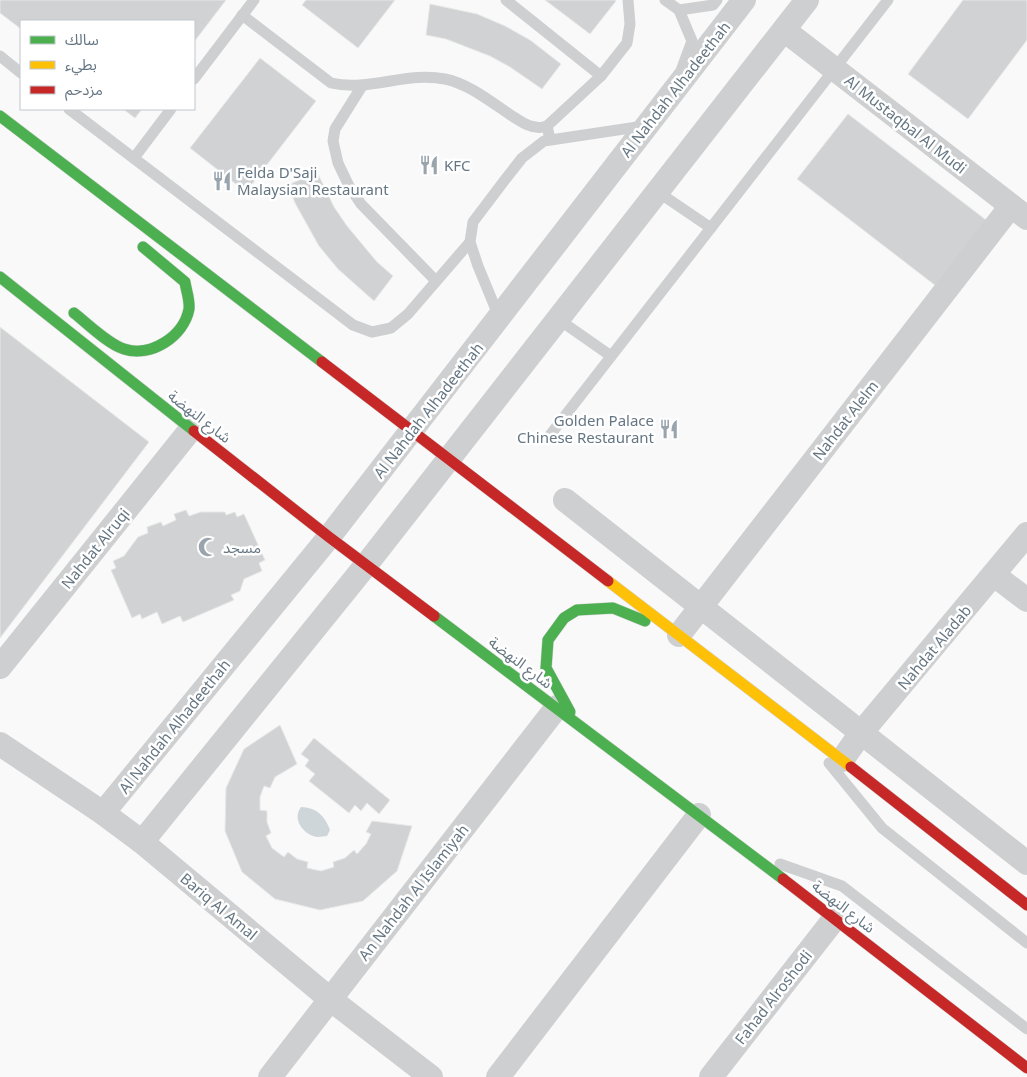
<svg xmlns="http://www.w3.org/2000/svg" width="1027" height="1077" font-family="'Noto Sans','Noto Sans Arabic',sans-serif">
	<rect width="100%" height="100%" fill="#f9f9f9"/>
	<!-- water -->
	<path fill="#ced6d9" d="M 301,807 C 316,807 325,816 330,830 L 327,836 C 324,836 321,837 318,837 C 305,836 291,820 301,807 Z"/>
	<!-- building -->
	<g fill="#d0d2d3" stroke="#e8e8e8">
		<polygon points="0,0 226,0 194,42 194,21 21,21 21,29 0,13"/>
		<polygon points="306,0 395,0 358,48 302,5"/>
		<polygon points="545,0 615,0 616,1 590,34"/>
		<polygon points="963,0 1027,0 1027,40 968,119 908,74"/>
		<polygon points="430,4 477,14 505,26 530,40 561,64 542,89 510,67 490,56 446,39 426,35"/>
		<polygon points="260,58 316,101 246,192 190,148"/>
		<polygon points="123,109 142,109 135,118"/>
		<polygon points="848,114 986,220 936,286 797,179"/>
		<polygon points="317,172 334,207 347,226 377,262 393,276 374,301 338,269 319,246 295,203 288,185"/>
		<polygon points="0,327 149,442 0,638"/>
		<polygon points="186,510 189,516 201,512 225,512 226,515 235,512 237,517 244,514 265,560 259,563 262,571 244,579 240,591 231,595 234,600 183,622 180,616 162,624 157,612 142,619 140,614 132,618 111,570 116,568 113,561 124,556 138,537 148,533 147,527 161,522 163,526 176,520 174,514"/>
		<polygon points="280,725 297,764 275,777 270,788 264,786 260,797 260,810 267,811 267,822 271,833 266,836 272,848 284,857 288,852 297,859 308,862 307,868 321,871 334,867 333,862 345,858 354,850 357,854 366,844 371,834 366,832 372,821 412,826 397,871 363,901 320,910 275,899 242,872 225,831 226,788 244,749"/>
		<polygon points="314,738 390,800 379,814 367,803 361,811 355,805 349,813 309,781 315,774 305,766 309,760 301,754"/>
	</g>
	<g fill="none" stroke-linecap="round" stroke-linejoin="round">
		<defs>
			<g id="fast">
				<polyline points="0,116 322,362"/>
				<polyline points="0,277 194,431"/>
				<path d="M 74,313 C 88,324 108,344 124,349 C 151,358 184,336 189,309 C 190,300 186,290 185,282 L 143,247"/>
				<polyline points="434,616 783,879"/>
				<polyline points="570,712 546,668 548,640 564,618 577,610 613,608 645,621"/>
			</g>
			<polyline id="slow" points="608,581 851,767"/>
			<g id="jam">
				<polyline points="322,362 608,581"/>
				<polyline points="194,431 329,537 434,616"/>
				<polyline points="851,767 1027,905"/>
				<polyline points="783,879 1027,1068"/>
			</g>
		</defs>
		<!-- fast casing -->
		<use href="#fast" stroke="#d5d6d7" stroke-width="12"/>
		<!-- slow casing -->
		<use href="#slow" stroke="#d5d6d7" stroke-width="12"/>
		<!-- jam casing -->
		<use href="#jam" stroke="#d5d6d7" stroke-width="12"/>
		<!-- lane -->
		<g stroke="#cecfd0" stroke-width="11">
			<polyline points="506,0 601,76"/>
			<polyline points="665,0 679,10 692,41 682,68"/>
			<polyline points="679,10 713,5 717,0"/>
			<path d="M 242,15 L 331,83 C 370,92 406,71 445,79 C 469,84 491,102 512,116 C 519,120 527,127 536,127 C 539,128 544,127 547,126 L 550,139"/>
			<polyline points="0,56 21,73"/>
			<polyline points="194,79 254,0"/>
			<polyline points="362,86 335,129 333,141 338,163 349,186 361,204 436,281"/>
			<polyline points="69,109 353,325 372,332 391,328 408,314 470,242"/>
			<polyline points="547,126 601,76 627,43 630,24 628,0"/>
			<polyline points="134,158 171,109"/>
			<polyline points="658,192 711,228"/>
			<polyline points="499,317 478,266 470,242 473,222 504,181 522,158 544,141 644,126"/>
			<polyline points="558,319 611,356"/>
			<polyline points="550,435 888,0"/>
			<polyline points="829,763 882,828 1027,943"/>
			<polyline points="780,864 842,886 1027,1029"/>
		</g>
		<!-- street -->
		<g stroke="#cecfd0" stroke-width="24">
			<polyline points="784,30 1027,218"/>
			<polyline points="565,500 1027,863"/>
			<polyline points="994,575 1027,600"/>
			<polyline points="679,635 1011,206"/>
			<polyline points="0,667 191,429"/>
			<polyline points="0,744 103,813 142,842 330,999 431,1077"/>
			<polyline points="842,760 861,733 1027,534"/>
			<polyline points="103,813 329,537 744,0"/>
			<polyline points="142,842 366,565 807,0"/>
			<polyline points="270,1077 557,707"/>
			<polyline points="498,1077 699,815"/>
			<polyline points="711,1077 835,918"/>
		</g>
		<!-- fast -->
		<use href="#fast" stroke="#4caf50" stroke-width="11"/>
		<!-- slow -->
		<use href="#slow" stroke="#ffc107" stroke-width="11"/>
		<!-- jam -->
		<use href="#jam" stroke="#c62828" stroke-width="11"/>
	</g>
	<!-- icons -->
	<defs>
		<symbol id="restaurant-bare" viewBox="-9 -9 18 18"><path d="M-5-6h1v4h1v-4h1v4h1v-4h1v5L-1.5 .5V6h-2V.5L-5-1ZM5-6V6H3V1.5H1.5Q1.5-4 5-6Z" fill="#99a4ac" stroke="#fff" stroke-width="2.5" paint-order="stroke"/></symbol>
		<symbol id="mosque-bare" viewBox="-9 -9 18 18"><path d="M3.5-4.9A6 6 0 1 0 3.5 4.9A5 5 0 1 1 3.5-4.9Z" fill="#99a4ac" stroke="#fff" stroke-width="2.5" paint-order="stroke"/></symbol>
	</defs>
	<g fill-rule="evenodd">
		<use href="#restaurant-bare" x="415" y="151" width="28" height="28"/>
		<use href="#restaurant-bare" x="208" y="167" width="28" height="28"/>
		<use href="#restaurant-bare" x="655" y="415" width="28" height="28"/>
		<use href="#mosque-bare" x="194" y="533" width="28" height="28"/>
	</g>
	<g text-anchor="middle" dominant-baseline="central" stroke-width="5" stroke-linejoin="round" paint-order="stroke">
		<!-- street labels -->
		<g font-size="15" fill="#657683" stroke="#fff">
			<text transform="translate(675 89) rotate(-52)">Al Nahdah Alhadeethah</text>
			<text transform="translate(906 124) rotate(38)">Al Mustaqbal Al Mudi</text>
			<text transform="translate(428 410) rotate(-52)">Al Nahdah Alhadeethah</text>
			<text transform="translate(200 416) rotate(38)">شارع النهضة</text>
			<text transform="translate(845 420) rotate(-52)">Nahdat Alelm</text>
			<text transform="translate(95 548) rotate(-51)">Nahdat Alruqi</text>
			<text transform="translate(934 647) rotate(-50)">Nahdat Aladab</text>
			<text transform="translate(521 662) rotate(37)">شارع النهضة</text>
			<text transform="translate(174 726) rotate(-51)">Al Nahdah Alhadeethah</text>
			<text transform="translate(413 892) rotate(-52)">An Nahdah Al Islamiyah</text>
			<text transform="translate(219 906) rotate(40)">Bariq Al Amal</text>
			<text transform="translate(844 906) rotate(38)">شارع النهضة</text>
			<text transform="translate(773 997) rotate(-52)">Fahad Alroshodi</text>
		</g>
		<!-- poi labels -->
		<g font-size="15" fill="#657683" stroke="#fff" text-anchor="start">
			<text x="444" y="165">KFC</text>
			<text x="237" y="172">Felda D'Saji<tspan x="237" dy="17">Malaysian Restaurant</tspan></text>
			<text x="654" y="420" text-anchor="end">Golden Palace<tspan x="654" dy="17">Chinese Restaurant</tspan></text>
			<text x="223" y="547">مسجد</text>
		</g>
	</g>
	<!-- legend -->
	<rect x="20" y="20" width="175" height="90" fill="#ffffff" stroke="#c1c8cd"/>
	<rect x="30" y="36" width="25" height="8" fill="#4caf50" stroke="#c1c8cd"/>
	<text x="65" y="45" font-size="15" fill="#657683">سالك</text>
	<rect x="30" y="61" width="25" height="8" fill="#ffc107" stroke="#c1c8cd"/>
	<text x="65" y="70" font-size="15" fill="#657683">بطيء</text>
	<rect x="30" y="86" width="25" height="8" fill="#c62828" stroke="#c1c8cd"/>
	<text x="65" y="95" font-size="15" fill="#657683">مزدحم</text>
</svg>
